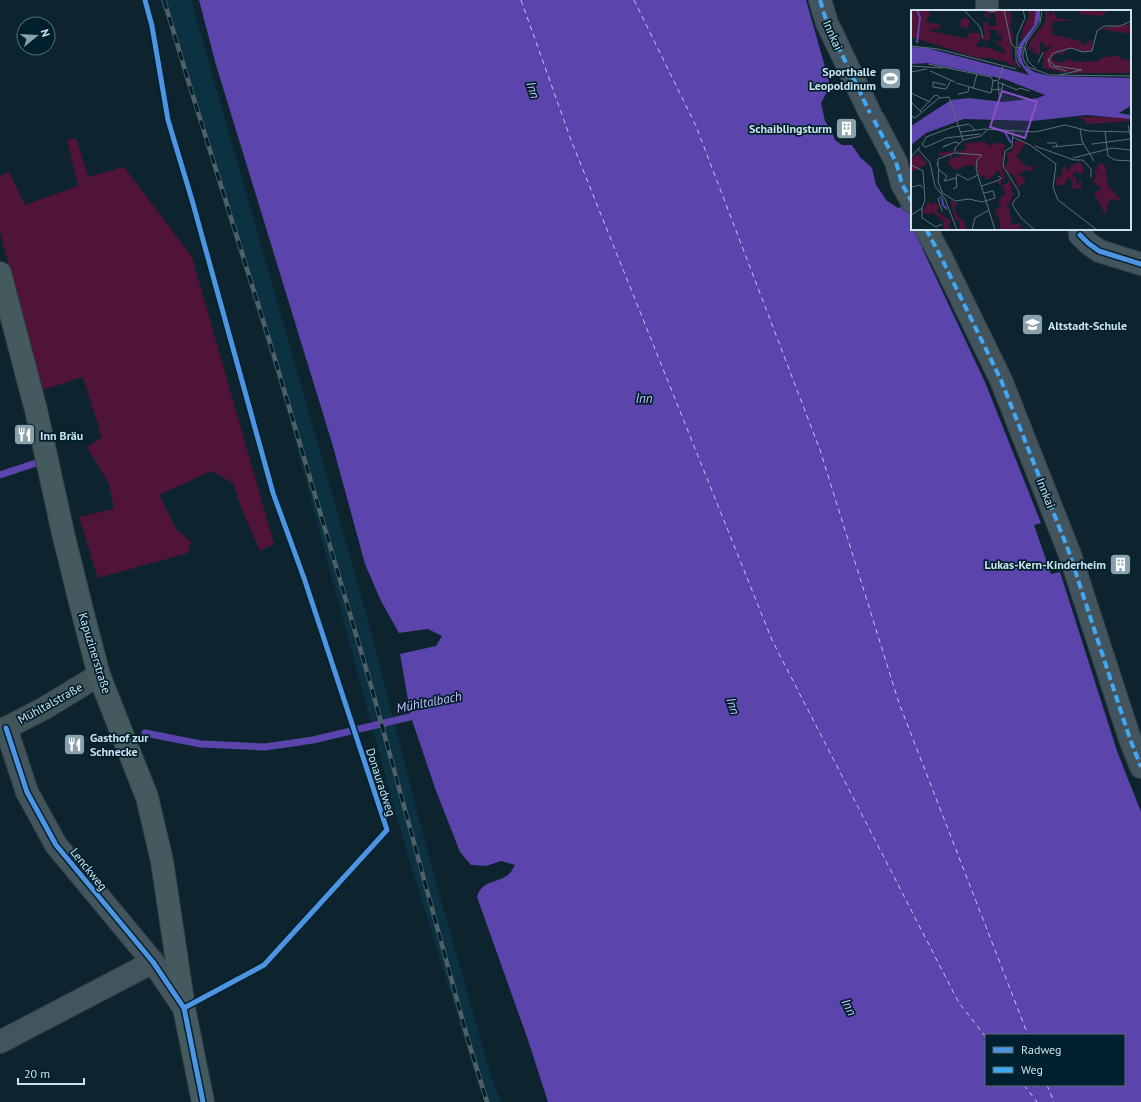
<svg xmlns="http://www.w3.org/2000/svg" width="1141" height="1102" font-family="'PT Sans',sans-serif">
	<rect width="100%" height="100%" fill="#0d242e"/>
	<!-- built -->
	<polygon fill="#0c3140" points="160,0 191,0 366,613 430,861 491,1076 501,1102 485,1102 479,1087 397,819 287,411 172,34"/>
	<!-- green -->
	<polygon fill="#4f1438" points="76,138 88,177 124,167 192,257 274,544 260,551 242,510 233,483 211,471 159,495 176,529 191,542 188,553 98,578 79,517 114,509 109,484 87,447 102,437 83,377 43,390 0,232 0,176 9,172 25,205 78,186 67,140"/>
	<!-- water -->
	<path fill="#5b44ab" fill-rule="evenodd" d="M 199,0 L 806,0 L 829,81 L 826,94 L 821,103 L 825,121 L 831,130 L 835,140 L 842,145 L 852,145 L 860,157 L 872,168 L 876,185 L 887,201 L 898,208 L 906,205 L 912,216 L 912,229 L 919,229 L 928,244 L 922,248 L 985,382 L 1041,523 L 1034,525 L 1051,574 L 1060,572 L 1117,751 L 1141,812 L 1141,1102 L 548,1102 L 528,1040 L 477,897 C 482,880 495,884 508,875 C 511,873 513,868 515,865 L 501,861 L 486,866 L 471,865 L 460,852 L 435,788 L 411,717 L 400,654 L 436,646 L 442,636 L 428,629 L 399,633 L 381,601 L 365,564 L 332,443 L 216,65 ZM 986,1035 L 1124,1035 L 1124,1085 L 986,1085 Z"/>
	<g fill="none" stroke-linecap="round" stroke-linejoin="round">
		<!-- stream -->
		<g stroke="#5b44ab" stroke-width="7">
			<polyline points="0,475 39,462"/>
			<polyline points="145,733 201,744 265,747 313,740 418,715"/>
		</g>
		<!-- ferry -->
		<g stroke="#c9c1fa" stroke-width="1" stroke-dasharray="5 4" stroke-linecap="butt">
			<polyline points="521,0 571,140 772,640 959,1003 986,1037"/>
			<polyline points="634,0 696,126 820,450 899,703 1028,1035"/>
			<polyline points="1024,1085 1037,1102"/>
			<polyline points="1047,1085 1054,1102"/>
		</g>
		<defs>
			<g id="street">
				<polyline points="820,0 827,23 870,113"/>
				<polyline points="987,11 987,0"/>
				<polyline points="874,120 896,162 902,184 912,202"/>
				<polyline points="926,229 941,257 1001,380 1069,552 1130,739 1141,767"/>
				<polyline points="1080,235 1088,243 1099,251 1141,264"/>
				<polyline points="6,728 27,792 56,845 153,962 184,1008"/>
				<polyline points="0,1042 153,962"/>
			</g>
			<polyline id="secondary" points="0,729 6,728 43,709 99,675"/>
			<polyline id="primary" points="0,273 36,410 63,533 82,610 99,675 147,797 162,861 184,1008 203,1102"/>
		</defs>
		<!-- street casing -->
		<use href="#street" stroke="#314048" stroke-width="24"/>
		<!-- secondary casing -->
		<use href="#secondary" stroke="#314048" stroke-width="24"/>
		<!-- primary casing -->
		<use href="#primary" stroke="#314048" stroke-width="24"/>
		<!-- street -->
		<use href="#street" stroke="#44545c" stroke-width="22"/>
		<!-- secondary -->
		<use href="#secondary" stroke="#415458" stroke-width="22"/>
		<!-- primary -->
		<use href="#primary" stroke="#445a5e" stroke-width="22"/>
		<defs>
			<polyline id="rail" points="164,0 188,80 272,349 370,682 468,1040 487,1102"/>
		</defs>
		<!-- rail casing -->
		<use href="#rail" stroke="#516066" stroke-width="4.5"/>
		<!-- rail -->
		<use href="#rail" stroke="#01202d" stroke-width="3" stroke-dasharray="9" stroke-linecap="butt"/>
		<!-- quiet -->
		<g stroke="#3fa9f5" stroke-width="4" stroke-dasharray="8 4" stroke-linecap="butt">
			<polyline points="820,0 827,23 870,113"/>
			<polyline points="874,120 896,162 902,184 912,202"/>
			<polyline points="926,229 941,257 1001,380 1069,552 1130,739 1141,767"/>
		</g>
		<defs>
			<g id="cycleway">
				<polyline points="145,0 152,26 168,120 192,200 273,493 304,578 387,830 264,965 184,1008"/>
				<polyline points="1080,235 1088,243 1099,251 1141,264"/>
				<polyline points="6,728 27,792 56,845 153,962 184,1008 203,1102"/>
			</g>
		</defs>
		<!-- cycleway casing -->
		<use href="#cycleway" stroke="#01202d" stroke-width="8"/>
		<!-- cycleway -->
		<use href="#cycleway" stroke="#4d94e3" stroke-width="5"/>
	</g>
	<!-- icons -->
	<defs>
		<symbol id="stadium-square" viewBox="-11 -11 22 22"><rect x="-9" y="-9" width="18" height="18" rx="4" fill="#8aa0aa" stroke="#01202d"/><path d="M0-5a6.5 5 0 1 0 0 10a6.5 5 0 1 0 0-10ZM-3.5-1.8h7v3.6h-7Z" fill="#fff"/></symbol>
		<symbol id="building-square" viewBox="-11 -11 22 22"><rect x="-9" y="-9" width="18" height="18" rx="4" fill="#8aa0aa" stroke="#01202d"/><path d="M-4-6H4V6H1V3H-1V6H-4ZM-2.5-4.3h1.7v1.8h-1.7ZM.8-4.3h1.7v1.8H.8ZM-2.5-1h1.7V.8h-1.7ZM.8-1h1.7V.8H.8Z" fill="#fff"/></symbol>
		<symbol id="school-square" viewBox="-11 -11 22 22"><rect x="-9" y="-9" width="18" height="18" rx="4" fill="#8aa0aa" stroke="#01202d"/><path d="M0-5L7-2L0 1L-7-2ZM-4 1L0 2.5L4 1V4Q0 6-4 4Z" fill="#fff"/></symbol>
		<symbol id="restaurant-square" viewBox="-11 -11 22 22"><rect x="-9" y="-9" width="18" height="18" rx="4" fill="#8aa0aa" stroke="#01202d"/><path d="M-5-6h1v4h1v-4h1v4h1v-4h1v5L-1.5 .5V6h-2V.5L-5-1ZM5-6V6H3V1.5H1.5Q1.5-4 5-6Z" fill="#fff"/></symbol>
	</defs>
	<g fill-rule="evenodd">
		<use href="#stadium-square" x="878" y="66" width="25" height="25"/>
		<use href="#building-square" x="834" y="116" width="25" height="25"/>
		<use href="#school-square" x="1020" y="312" width="25" height="25"/>
		<use href="#restaurant-square" x="12" y="422" width="25" height="25"/>
		<use href="#building-square" x="1108" y="552" width="25" height="25"/>
		<use href="#restaurant-square" x="62" y="732" width="25" height="25"/>
	</g>
	<g text-anchor="middle" dominant-baseline="central" stroke-width="3.5" stroke-linejoin="round" paint-order="stroke">
		<!-- street labels -->
		<g font-size="12" fill="#cde2ed" stroke="#01202d">
			<text transform="translate(833 35) rotate(66)">Innkai</text>
			<text transform="translate(1046 493) rotate(68)">Innkai</text>
			<text transform="translate(95 653) rotate(73)">Kapuzinerstraße</text>
			<text transform="translate(50 703) rotate(-29)">Mühltalstraße</text>
			<text transform="translate(381 782) rotate(72)">Donauradweg</text>
			<text transform="translate(89 869) rotate(51)">Lenckweg</text>
		</g>
		<!-- poi labels -->
		<g font-size="12" font-weight="bold" fill="#cde2ed" stroke="#01202d" text-anchor="end">
			<text x="876" y="71">Sporthalle<tspan x="876" dy="14">Leopoldinum</tspan></text>
			<text x="832" y="128">Schaiblingsturm</text>
			<text x="1048" y="325" text-anchor="start">Altstadt-Schule</text>
			<text x="40" y="435" text-anchor="start">Inn Bräu</text>
			<text x="1106" y="564">Lukas-Kern-Kinderheim</text>
			<text x="90" y="737" text-anchor="start">Gasthof zur<tspan x="90" dy="14">Schnecke</tspan></text>
		</g>
		<!-- water labels -->
		<g font-size="13" font-style="italic" fill="#c9c1fa" stroke="#01202d">
			<text transform="translate(533 90) rotate(72)">Inn</text>
			<text x="644" y="398">Inn</text>
			<text transform="translate(429 702) rotate(-11)">Mühltalbach</text>
			<text transform="translate(733 706) rotate(72)">Inn</text>
			<text transform="translate(849 1007) rotate(63)">Inn</text>
		</g>
	</g>
	<!-- overview -->
	<g transform="translate(911 10)">
		<rect width="220" height="220" fill="#0d242e"/>
		<path d="M 0,0 L 16,0 L 19,4 L 14,12 L 31,15 L 27,19 L 16,20 L 58,29 L 56,27 L 59,23 L 68,23 L 71,27 L 64,36 L 79,38 L 93,44 L 94,40 L 83,30 L 89,32 L 91,29 L 91,24 L 87,25 L 86,20 L 77,20 L 80,24 L 78,30 L 75,33 L 71,33 L 76,35 L 71,33 L 77,31 L 71,29 L 74,25 L 72,13 L 76,11 L 78,15 L 76,17 L 86,15 L 84,4 L 76,3 L 79,6 L 77,8 L 73,5 L 75,2 L 69,0 L 99,0 L 101,9 L 99,15 L 102,24 L 101,47 L 108,59 L 100,51 L 105,57 L 92,51 L 73,47 L 70,49 L 0,27 ZM 117,0 L 125,0 L 126,6 L 123,15 L 110,30 L 112,18 L 118,7 ZM 134,0 L 137,0 L 140,6 L 142,1 L 146,8 L 164,11 L 143,11 L 139,18 L 143,19 L 140,24 L 166,30 L 173,35 L 181,29 L 181,40 L 175,42 L 162,38 L 150,41 L 156,41 L 151,45 L 147,43 L 141,48 L 143,51 L 152,53 L 156,49 L 166,52 L 188,51 L 192,47 L 208,46 L 212,50 L 220,49 L 220,63 L 156,63 L 132,58 L 132,43 L 142,36 L 132,37 L 133,34 L 129,32 L 129,45 L 121,42 L 124,39 L 116,40 L 121,29 L 134,13 ZM 171,0 L 195,0 L 196,1 L 191,6 L 167,4 ZM49 13a5 5 0 1 1 10 0a5 5 0 1 1-10 0ZM 215,14 L 218,16 L 220,14 L 220,24 L 189,19 ZM 165,107 L 203,107 L 220,109 L 220,111 L 175,114 L 174,110 ZM 107,130 L 114,132 L 114,135 L 105,146 L 116,157 L 126,157 L 118,162 L 116,159 L 109,164 L 108,166 L 112,167 L 114,172 L 107,178 L 103,165 L 97,163 L 93,157 L 98,150 L 95,144 L 101,141 L 103,132 ZM 74,132 L 79,136 L 85,132 L 95,135 L 90,145 L 94,147 L 90,154 L 94,167 L 88,175 L 86,172 L 91,167 L 87,160 L 82,166 L 74,170 L 73,165 L 69,167 L 63,155 L 53,156 L 45,160 L 37,154 L 40,146 L 27,146 L 28,143 L 42,141 L 41,148 L 50,146 L 50,144 L 44,141 L 55,141 L 54,133 ZM 8,144 L 16,154 L 0,162 L 0,148 ZM 169,152 L 173,158 L 171,165 L 164,161 L 162,165 L 166,170 L 165,177 L 171,169 L 170,179 L 160,178 L 162,172 L 157,167 L 153,175 L 145,175 L 146,168 L 143,167 L 150,167 L 153,155 L 157,161 L 161,155 ZM 189,153 L 193,154 L 195,160 L 197,176 L 210,190 L 199,189 L 194,204 L 183,183 L 188,180 L 192,181 L 182,171 L 185,166 L 183,161 L 187,160 L 186,156 ZM 99,169 L 102,184 L 99,193 L 94,196 L 98,197 L 101,215 L 109,213 L 110,220 L 89,220 L 89,212 L 84,199 L 90,197 L 87,191 L 95,183 L 90,175 L 96,174 ZM 19,190 L 20,195 L 24,192 L 28,195 L 26,202 L 40,211 L 37,215 L 40,220 L 33,220 L 32,211 L 22,202 L 17,205 L 11,202 ZM 39,190 L 47,194 L 43,197 L 44,200 L 49,209 L 52,209 L 56,220 L 49,220 L 48,211 L 44,209 Z" fill="#4f1438"/>
		<path d="M 125,0 L 129,0 L 129,10 L 112,36 L 110,47 L 113,55 L 123,62 L 139,66 L 220,68 L 220,96 L 208,103 L 220,105 L 220,109 L 176,105 L 121,111 L 53,109 L 15,123 L 0,135 L 0,116 L 40,90 L 58,88 L 92,92 L 127,88 L 134,85 L 93,69 L 17,53 L 0,54 L 0,37 L 16,38 L 118,65 L 107,51 L 106,41 L 109,33 L 123,15 Z" fill="#5b44ab"/>
		<path fill="none" stroke="#5b44ab" stroke-width="2" d="M 6,33 L 9,7 L 6,0M 0,46 L 31,55 L 67,57 L 114,66 L 133,73 L 142,82 L 142,87 L 140,89 L 132,94 L 126,95 L 111,96 L 90,96 L 79,100 L 121,97 L 126,95 L 128,94 L 137,89 L 142,85 L 143,84 L 149,80 L 161,76 L 220,77M 0,46 L 28,46 L 74,58M 87,61 L 133,74 L 220,73M 94,122 L 100,133M 31,188 L 32,195 L 36,199"/>
		<path fill="none" stroke="#5a707a" stroke-width="1" d="M 53,0 L 69,17 L 72,28M 74,0 L 81,2 L 88,0M 93,0 L 100,33 L 105,39M 131,0 L 129,13 L 116,31 L 112,43 L 112,49 L 117,57 L 139,65 L 220,66M 0,36 L 27,39 L 105,59M 106,36 L 106,26 L 114,8 L 112,0M 114,38 L 117,51 L 125,59M 137,48 L 139,56 L 155,61M 127,53 L 132,42M 17,54 L 80,67 L 82,71M 0,56 L 32,58M 109,57 L 105,51 L 105,37 L 114,38M 19,61 L 44,72M 0,62 L 16,59M 148,65 L 171,60 L 144,56 L 138,50 L 142,43 L 160,38 L 172,42 L 181,41 L 186,21 L 193,16 L 209,16 L 220,11M 82,71 L 88,70 L 92,56M 87,72 L 106,80 L 108,78 L 119,81M 87,72 L 88,85 L 91,86M 45,73 L 80,83 L 82,71M 35,75 L 22,72 L 22,77 L 35,79 L 40,70M 62,79 L 66,64M 80,80 L 91,79 L 92,73M 0,83 L 19,92M 47,84 L 57,82 L 58,77M 0,92 L 10,102M 9,101 L 23,86 L 26,85 L 29,88M 0,106 L 4,108 L 28,88 L 38,87 L 52,130M 217,115 L 220,129M 169,119 L 171,131 L 183,151M 102,121 L 101,137 L 94,141 L 92,156 L 108,182 L 108,186 L 102,192 L 102,196 L 111,209 L 124,220M 49,122 L 73,119 L 124,122 L 154,115 L 178,121 L 220,122M 194,122 L 197,146 L 204,150 L 220,151M 102,127 L 119,135 L 145,154 L 142,177 L 147,190 L 186,220M 52,130 L 44,138 L 44,143 L 71,145M 52,130 L 70,126 L 76,120M 136,133 L 145,133 L 146,137M 181,134 L 219,129M 11,135 L 15,137 L 35,128 L 69,124M 11,135 L 15,127 L 42,117 L 58,114 L 64,120M 36,135 L 32,137 L 44,132 L 48,133M 124,136 L 163,150 L 172,150 L 180,159 L 180,167M 141,137 L 173,134M 7,139 L 19,153 L 24,176 L 34,189 L 46,220M 71,145 L 66,150 L 65,159 L 84,220M 0,147 L 9,137M 162,148 L 201,138 L 220,140M 26,153 L 28,160 L 36,166 L 33,171 L 45,168 L 46,164 L 57,170 L 67,165M 0,155 L 12,161 L 14,190 L 11,198 L 0,205M 27,155 L 27,149 L 43,143M 28,159 L 27,171 L 31,182M 71,176 L 88,170 L 90,168 L 87,166M 1,177 L 9,175 L 12,178M 42,179 L 46,177 L 45,168M 30,182 L 44,191 L 58,189 L 71,192 L 84,188 L 82,181 L 73,183M 11,198 L 11,208 L 25,217 L 31,214M 31,201 L 27,189 L 31,186M 61,220 L 64,208 L 78,200"/>
		<path fill="#8b50c8" fill-opacity="0.15" stroke="#8b50c8" stroke-width="2" d="M 91,81 L 126,92 L 114,128 L 79,117 Z"/>
		<rect width="220" height="220" fill="none" stroke="#cde2ed" stroke-width="2"/>
	</g>
	<!-- legend -->
	<rect x="985" y="1034" width="140" height="52" fill="#01202d" stroke="#536e7a"/>
	<rect x="993" y="1047" width="20" height="6" fill="#4d94e3" stroke="#536e7a"/>
	<text x="1021" y="1054" font-size="12" fill="#cde2ed">Radweg</text>
	<rect x="993" y="1067" width="20" height="6" fill="#3fa9f5" stroke="#536e7a"/>
	<text x="1021" y="1074" font-size="12" fill="#cde2ed">Weg</text>
	<!-- north arrow -->
	<g transform="translate(36 36) rotate(72)"><circle r="19" fill="#01202d" stroke="#536e7a"/>
	<path d="M0-3L7 15L0 10L-7 15Z" fill="#8aa0aa"/>
	<text y="-6" font-size="11" font-weight="bold" text-anchor="middle" fill="#cde2ed">N</text>
	</g>
	<!-- scale -->
	<path d="M18 1078v6h66v-6" fill="none" stroke="#cde2ed" stroke-width="2"/>
	<text x="24" y="1078" font-size="12" fill="#cde2ed" stroke="#01202d" stroke-width="3" paint-order="stroke">20 m</text>
</svg>
